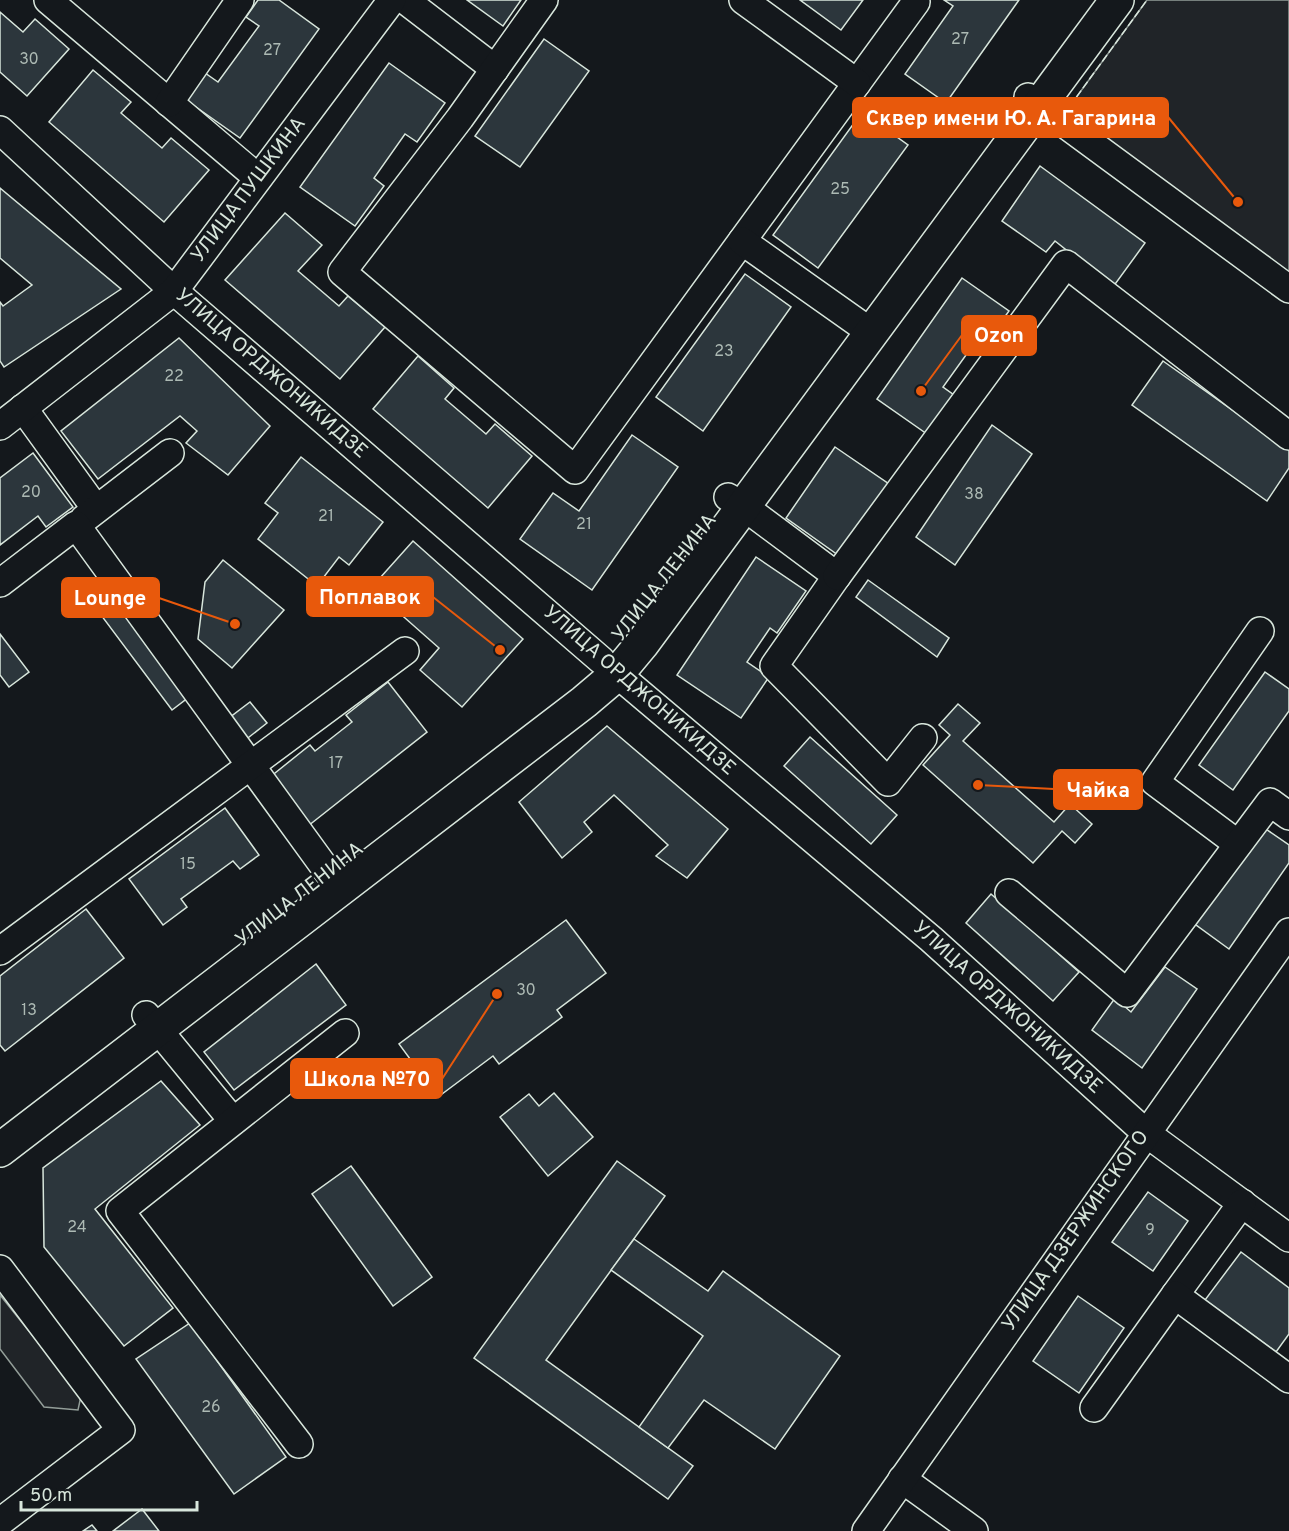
<svg xmlns="http://www.w3.org/2000/svg" width="1289" height="1531" font-family="Overpass,sans-serif">
	<rect width="100%" height="100%" fill="#14181c"/>
	<!-- green -->
	<g fill="#202428" stroke="#939e99" stroke-width="1.5">
		<polygon points="1147,0 1289,0 1289,274 1086,129 1096,114 1075,99"/>
		<polygon points="0,1295 81,1396 78,1410 44,1407 0,1349"/>
	</g>
	<!-- building -->
	<g fill="#2c363c" stroke="#d8e6dc" stroke-width="1.5">
		<polygon points="258,0 279,0 319,29 240,138 186,100 205,73 218,82 259,26 246,17"/>
		<polygon points="467,0 521,0 503,26"/>
		<polygon points="800,0 863,0 841,30"/>
		<polygon points="944,0 1019,0 946,103 905,74 953,6"/>
		<polygon points="0,12 23,32 35,19 69,49 27,96 0,72"/>
		<polygon points="544,39 589,71 520,167 475,136"/>
		<polygon points="389,63 445,103 417,142 405,134 374,178 384,186 355,226 300,187"/>
		<polygon points="93,70 131,102 121,113 162,148 171,138 209,170 164,222 49,122"/>
		<polygon points="862,112 908,145 818,268 773,235"/>
		<polygon points="1040,166 1145,243 1113,287 1055,241 1046,252 1002,221"/>
		<polygon points="0,188 121,289 4,367 0,361 0,302 3,306 32,285 0,258"/>
		<polygon points="285,213 322,245 298,271 339,306 348,296 385,327 340,379 225,280"/>
		<polygon points="745,274 791,307 703,431 656,397"/>
		<polygon points="962,278 1009,311 979,353 971,348 943,387 954,395 927,434 877,399"/>
		<polygon points="179,338 270,426 228,475 186,443 197,431 180,416 98,479 61,431"/>
		<polygon points="418,356 454,388 445,399 486,434 495,424 532,456 488,508 373,409"/>
		<polygon points="1163,361 1289,450 1289,468 1267,501 1132,405"/>
		<polygon points="992,425 1032,454 955,565 916,537"/>
		<polygon points="632,435 678,467 592,590 520,539 553,493 579,511"/>
		<polygon points="835,447 889,484 838,555 786,518"/>
		<polygon points="33,453 73,507 46,527 38,516 0,545 0,478"/>
		<polygon points="301,457 383,522 349,565 339,557 317,586 258,539 278,513 265,503"/>
		<polygon points="413,541 523,639 462,707 420,670 439,648 371,588"/>
		<polygon points="756,557 806,591 777,633 770,628 747,662 769,677 741,718 677,675"/>
		<polygon points="223,560 284,610 232,668 198,639 205,582"/>
		<polygon points="868,580 949,638 937,657 856,597"/>
		<polygon points="117,603 189,697 172,710 101,615"/>
		<polygon points="0,634 29,672 9,687 0,675"/>
		<polygon points="1265,672 1289,689 1289,711 1233,790 1199,765"/>
		<polygon points="388,682 427,732 308,826 270,777 310,745 315,751 352,722 346,715"/>
		<polygon points="250,702 267,723 244,741 229,718"/>
		<polygon points="958,704 980,723 963,741 1054,822 1070,804 1092,824 1075,843 1062,831 1033,863 923,765 950,735 939,725"/>
		<polygon points="607,726 728,829 687,878 656,856 668,845 614,795 584,822 592,832 562,858 519,802"/>
		<polygon points="810,737 897,815 871,844 784,766"/>
		<polygon points="225,808 259,855 240,869 233,861 181,899 187,907 163,925 129,879"/>
		<polygon points="1260,825 1289,845 1289,863 1229,949 1192,922"/>
		<polygon points="991,894 1079,972 1053,1001 966,923"/>
		<polygon points="86,909 124,958 5,1051 0,1045 0,976"/>
		<polygon points="566,920 606,973 557,1010 562,1017 499,1064 493,1056 438,1097 399,1044"/>
		<polygon points="316,964 346,1005 234,1090 204,1052"/>
		<polygon points="1165,967 1197,989 1142,1068 1092,1030 1115,998 1131,1012"/>
		<polygon points="161,1081 200,1125 95,1209 173,1308 124,1346 44,1247 43,1168"/>
		<polygon points="554,1093 593,1137 548,1176 500,1117 529,1094 539,1106"/>
		<polygon points="617,1161 665,1196 546,1360 693,1466 668,1499 474,1358"/>
		<polygon points="351,1166 432,1277 393,1306 312,1194"/>
		<polygon points="1148,1192 1188,1221 1153,1271 1112,1242"/>
		<polygon points="634,1239 708,1291 723,1271 840,1356 775,1449 704,1400 668,1448 639,1427 703,1336 611,1270"/>
		<polygon points="1241,1252 1289,1288 1289,1334 1276,1352 1205,1300"/>
		<polygon points="1078,1296 1124,1328 1079,1393 1033,1361"/>
		<polygon points="190,1323 286,1457 234,1494 136,1359"/>
		<polygon points="142,1509 159,1531 113,1531"/>
		<polygon points="92,1525 97,1531 83,1531"/>
	</g>
	<g fill="none" stroke-linecap="round" stroke-linejoin="round">
		<defs>
			<g id="minor">
				<polyline points="48,0 258,178"/>
				<polyline points="405,0 495,69"/>
				<polyline points="544,0 460,118 342,272 575,470 916,2"/>
				<polyline points="743,0 857,83"/>
				<polyline points="1028,97 1289,289"/>
				<polyline points="169,103 240,0"/>
				<polyline points="0,130 174,291 601,660"/>
				<polyline points="742,241 858,323"/>
				<polyline points="23,408 96,509"/>
				<polyline points="0,426 174,291 392,0"/>
				<polyline points="728,497 743,506 837,576 774,666 888,782 923,738"/>
				<polyline points="84,519 170,453"/>
				<polyline points="837,576 1066,264 1289,436"/>
				<polyline points="0,583 76,525 328,872"/>
				<polyline points="617,674 931,939 1146,1133 1289,1238"/>
				<polyline points="1238,844 1155,782 1260,631"/>
				<polyline points="1009,893 1127,993 1270,802 1289,816"/>
				<polyline points="0,951 405,651"/>
				<polyline points="146,1015 233,1121"/>
				<polyline points="0,1269 121,1430 0,1522"/>
				<polyline points="1175,1295 1242,1203"/>
				<polyline points="1094,1408 1175,1295 1289,1379"/>
				<polyline points="299,1444 120,1211 345,1033"/>
				<polyline points="902,1479 974,1531"/>
				<polyline points="866,1531 1289,932"/>
			</g>
			<polyline id="major" points="0,1150 584,702 617,674 642,644 1117,0"/>
		</defs>
		<!-- minor casing -->
		<use href="#minor" stroke="#d8e6dc" stroke-width="30"/>
		<!-- major casing -->
		<use href="#major" stroke="#d8e6dc" stroke-width="36"/>
		<!-- minor -->
		<use href="#minor" stroke="#14181c" stroke-width="27"/>
		<!-- major -->
		<use href="#major" stroke="#14181c" stroke-width="33"/>
		<!-- fence -->
		<polyline stroke="#d8e6dc" stroke-width="1.5" stroke-dasharray="8 3" stroke-linecap="butt" points="1087,127 1096,114 1075,99 1147,0"/>
	</g>
	<g text-anchor="middle" dominant-baseline="central" stroke-width="4.5" stroke-linejoin="round" paint-order="stroke">
		<!-- number labels -->
		<g font-size="16" fill="#adbab4">
			<text x="960" y="40">27</text>
			<text x="272" y="51">27</text>
			<text x="29" y="60">30</text>
			<text x="840" y="190">25</text>
			<text x="724" y="352">23</text>
			<text x="174" y="377">22</text>
			<text x="31" y="493">20</text>
			<text x="974" y="495">38</text>
			<text x="326" y="517">21</text>
			<text x="584" y="525">21</text>
			<text x="336" y="764">17</text>
			<text x="188" y="865">15</text>
			<text x="526" y="991">30</text>
			<text x="29" y="1011">13</text>
			<text x="77" y="1228">24</text>
			<text x="1150" y="1231">9</text>
			<text x="211" y="1408">26</text>
		</g>
		<!-- street labels -->
		<g font-size="20" fill="#d8e6dc" stroke="#14181c">
			<text transform="translate(249 190) rotate(-53)">УЛИЦА ПУШКИНА</text>
			<text transform="translate(271 374) rotate(41)">УЛИЦА ОРДЖОНИКИДЗЕ</text>
			<text transform="translate(665 578) rotate(-52)">УЛИЦА ЛЕНИНА</text>
			<text transform="translate(639 691) rotate(41)">УЛИЦА ОРДЖОНИКИДЗЕ</text>
			<text transform="translate(300 895) rotate(-38)">УЛИЦА ЛЕНИНА</text>
			<text transform="translate(1007 1008) rotate(42)">УЛИЦА ОРДЖОНИКИДЗЕ</text>
			<text transform="translate(1076 1231) rotate(-55)">УЛИЦА ДЗЕРЖИНСКОГО</text>
		</g>
	</g>
	<!-- callouts -->
	<path fill="none" stroke="#e8590c" stroke-width="2" d="M1238 202L1168 117M921 391L962 335M500 650L433 597M235 624L159 598M978 785L1054 789M497 994L442 1079"/>
	<g fill="#e8590c" stroke="#14181c" stroke-width="2">
		<circle cx="1238" cy="202" r="6"/>
		<circle cx="921" cy="391" r="6"/>
		<circle cx="500" cy="650" r="6"/>
		<circle cx="235" cy="624" r="6"/>
		<circle cx="978" cy="785" r="6"/>
		<circle cx="497" cy="994" r="6"/>
	</g>
	<g fill="#e8590c" stroke="#e8590c" stroke-width="2">
		<rect x="853" y="98" width="315" height="39" rx="6"/>
		<rect x="962" y="316" width="74" height="39" rx="6"/>
		<rect x="307" y="577" width="126" height="39" rx="6"/>
		<rect x="62" y="578" width="97" height="39" rx="6"/>
		<rect x="1054" y="770" width="88" height="39" rx="6"/>
		<rect x="291" y="1059" width="151" height="39" rx="6"/>
	</g>
	<g font-size="21" text-anchor="middle" font-weight="bold" fill="#fff">
		<text x="1011" y="125">Сквер имени Ю. А. Гагарина</text>
		<text x="999" y="342">Ozon</text>
		<text x="370" y="604">Поплавок</text>
		<text x="110" y="605">Lounge</text>
		<text x="1098" y="797">Чайка</text>
		<text x="367" y="1086">Школа №70</text>
	</g>
	<!-- scale -->
	<path d="M21 1501v9h176v-9" fill="none" stroke="#d8e6dc" stroke-width="3"/>
	<text x="30" y="1501" font-size="18" fill="#d8e6dc" stroke="#14181c" stroke-width="4.5" paint-order="stroke">50 m</text>
</svg>
